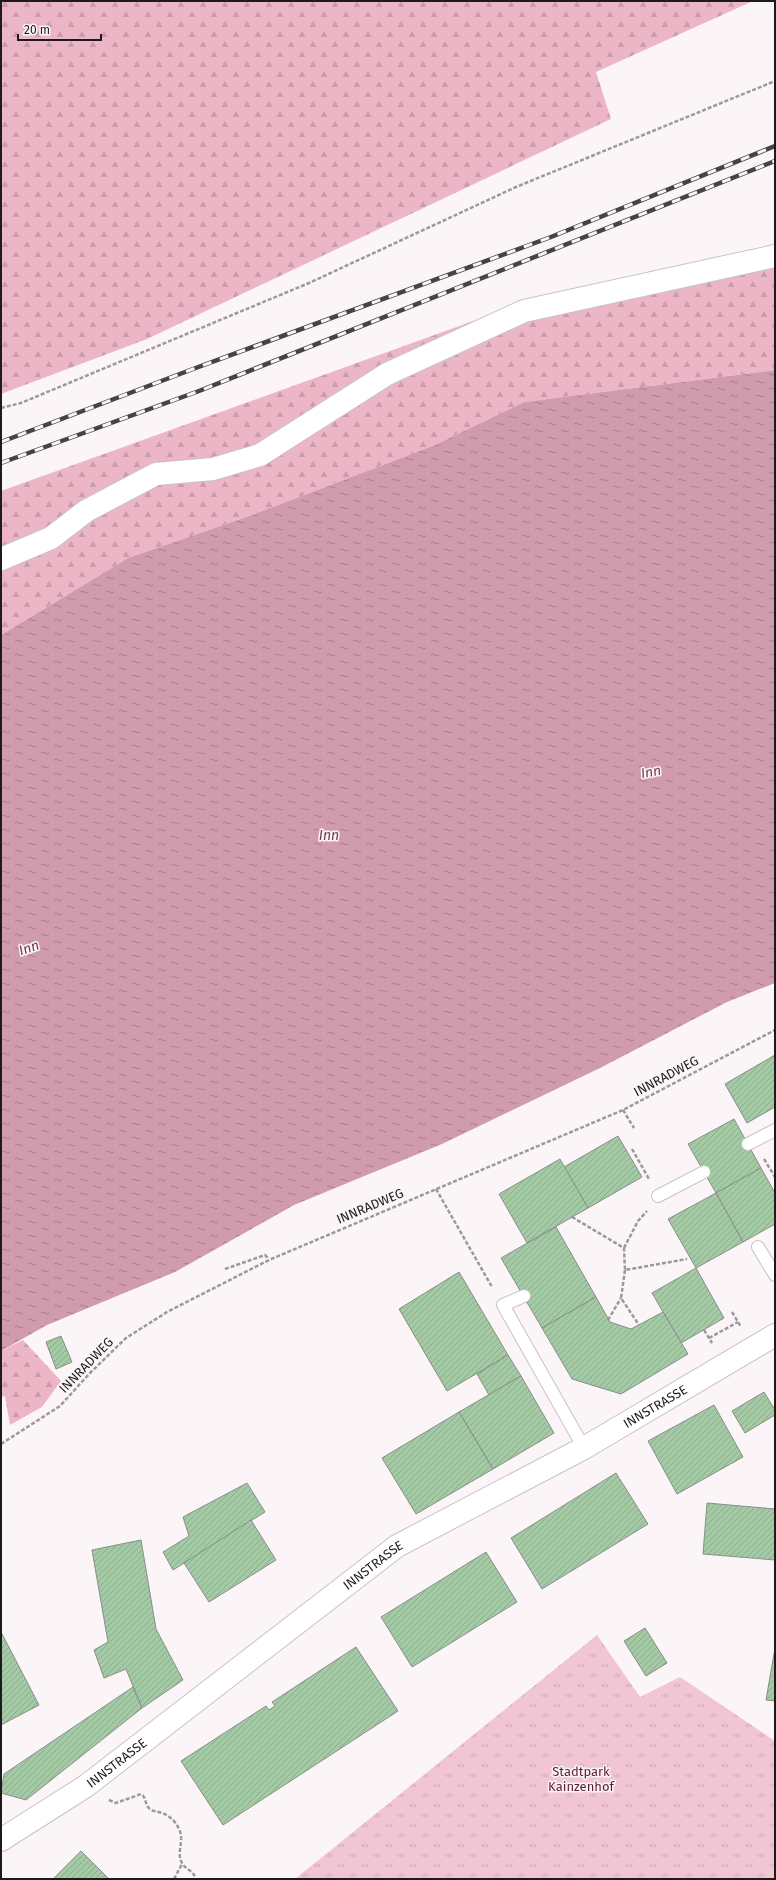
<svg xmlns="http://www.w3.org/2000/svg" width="776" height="1880" font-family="'Fira Sans',sans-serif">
	<defs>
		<pattern id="forest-firs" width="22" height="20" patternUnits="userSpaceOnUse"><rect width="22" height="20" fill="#edb6c7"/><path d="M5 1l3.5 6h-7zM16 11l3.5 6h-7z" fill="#cb9caa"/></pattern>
		<pattern id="park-tufts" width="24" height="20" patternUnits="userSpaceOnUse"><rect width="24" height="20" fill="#f2c5d3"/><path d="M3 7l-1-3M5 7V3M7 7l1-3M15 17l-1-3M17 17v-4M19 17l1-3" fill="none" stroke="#cfa9b5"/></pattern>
		<pattern id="water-ripples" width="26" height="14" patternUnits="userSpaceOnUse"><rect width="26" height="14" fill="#d09bac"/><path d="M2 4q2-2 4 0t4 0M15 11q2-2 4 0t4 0" fill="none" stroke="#a87e8b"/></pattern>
		<pattern id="building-hatch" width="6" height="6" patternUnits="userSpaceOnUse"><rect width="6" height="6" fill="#a3caa5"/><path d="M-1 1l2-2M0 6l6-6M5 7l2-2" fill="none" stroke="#8cad8d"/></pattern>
	</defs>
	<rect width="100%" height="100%" fill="#fbf5f7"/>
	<!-- forest -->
	<g fill="url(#forest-firs)">
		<polygon points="1,1 753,1 596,72 611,119 147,339 1,394"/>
		<polygon points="775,260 775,370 524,402 435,445 252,515 128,558 1,635 1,491 537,298"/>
		<polygon points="23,1340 61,1381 42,1407 10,1425 5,1396 1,1397 1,1351"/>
	</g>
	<!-- park -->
	<polygon fill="url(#park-tufts)" points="597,1635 640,1697 680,1677 775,1741 775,1879 295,1879"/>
	<!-- water -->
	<polygon fill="url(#water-ripples)" points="775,370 775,983 727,1002 600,1068 442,1144 294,1205 175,1272 47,1325 1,1351 1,635 128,558 252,515 435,445 524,402"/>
	<!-- building -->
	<g fill="url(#building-hatch)" stroke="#8a8d8a">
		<polygon points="775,1055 775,1107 747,1123 725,1084"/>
		<polygon points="734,1119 761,1168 716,1193 688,1144"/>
		<polygon points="618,1136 642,1177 588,1208 564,1167"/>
		<polygon points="560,1159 588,1208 527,1243 499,1194"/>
		<polygon points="761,1168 775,1193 775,1224 743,1242 716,1193"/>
		<polygon points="716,1193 743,1242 696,1268 668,1219"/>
		<polygon points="556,1227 596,1297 542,1328 501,1258"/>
		<polygon points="696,1268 724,1318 681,1343 652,1293"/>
		<polygon points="459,1272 508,1355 447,1391 399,1309"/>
		<polygon points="596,1297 610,1322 631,1329 663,1312 688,1354 621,1394 572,1379 542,1328"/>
		<polygon points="61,1336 72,1362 56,1369 46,1342"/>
		<polygon points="508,1355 521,1376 489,1395 477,1374"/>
		<polygon points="521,1376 554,1433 493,1469 459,1412"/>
		<polygon points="764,1392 775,1410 775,1415 745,1433 732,1411"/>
		<polygon points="714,1405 743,1457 677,1494 648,1441"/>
		<polygon points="459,1412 493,1469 416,1514 382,1458"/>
		<polygon points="616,1473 648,1524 542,1589 511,1538"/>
		<polygon points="247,1483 265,1512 173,1570 163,1552 189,1536 183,1517"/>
		<polygon points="707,1503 775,1509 775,1560 703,1554"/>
		<polygon points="251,1520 276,1560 209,1602 184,1563"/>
		<polygon points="141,1540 156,1629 183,1680 142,1708 126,1669 104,1678 94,1650 108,1642 92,1550"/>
		<polygon points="486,1552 517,1602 412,1667 381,1617"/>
		<polygon points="645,1628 667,1663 646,1676 624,1641"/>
		<polygon points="1,1632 39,1705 1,1725"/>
		<polygon points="356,1647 398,1711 223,1825 181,1761 266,1706 269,1710 275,1706 272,1702"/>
		<polygon points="775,1648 775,1701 766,1700"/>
		<polygon points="133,1687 142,1708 26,1800 1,1793 4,1774"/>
		<polygon points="81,1851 109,1879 53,1879"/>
	</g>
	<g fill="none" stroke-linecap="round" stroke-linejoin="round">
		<defs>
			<g id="service">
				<polyline points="748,1144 775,1130"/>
				<polyline points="658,1196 704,1172"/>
				<polyline points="758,1247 775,1275"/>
				<polyline points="524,1296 503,1305 584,1448"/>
			</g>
			<g id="minor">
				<polyline points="1,559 51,538 86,511 156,474 213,469 260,455 387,374 524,311 775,256"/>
				<path id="s1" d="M 1,1840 L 86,1786 L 397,1546 L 584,1448 L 775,1335"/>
			</g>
		</defs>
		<!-- service casing -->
		<use href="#service" stroke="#c8c3c4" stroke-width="14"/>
		<!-- minor casing -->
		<use href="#minor" stroke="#c8c3c4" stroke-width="24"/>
		<!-- path -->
		<g stroke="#9d989a" stroke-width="2.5" stroke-dasharray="4 2" stroke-linecap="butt">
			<polyline points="1,408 21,403 309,283 516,187 775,81"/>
			<polyline points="623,1110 634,1128"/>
			<polyline points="632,1149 649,1179"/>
			<polyline points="764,1159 775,1177"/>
			<polyline points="436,1189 492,1287"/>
			<polyline points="572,1217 624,1248 625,1270 687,1259"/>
			<polyline points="624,1248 638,1221 647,1211"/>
			<polyline points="225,1269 265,1255 269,1259"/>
			<polyline points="625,1270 621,1298 639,1325"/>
			<polyline points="732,1312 741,1327"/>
			<polyline points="608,1320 621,1298"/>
			<polyline points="704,1330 712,1343"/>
			<polyline points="709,1338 738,1322"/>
			<polyline points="1,1444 60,1406 90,1373 126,1338 167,1312 269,1260 623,1110 775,1030"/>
			<path d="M 109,1800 L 116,1803 L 141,1794 C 146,1797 145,1803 148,1807 C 152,1812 157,1811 162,1813 C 171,1816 180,1826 181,1836 C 182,1845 177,1854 182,1863 C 186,1870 194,1871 196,1879"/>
			<polyline points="174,1879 182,1864"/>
		</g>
		<!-- service -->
		<use href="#service" stroke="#fff" stroke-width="12"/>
		<!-- minor -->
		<use href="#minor" stroke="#fff" stroke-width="22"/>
		<defs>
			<g id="rail">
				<polyline points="1,442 193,369 551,237 775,146"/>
				<polyline points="1,463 199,391 775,161"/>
			</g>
		</defs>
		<!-- rail casing -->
		<use href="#rail" stroke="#454344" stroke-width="4.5"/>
		<!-- rail -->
		<use href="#rail" stroke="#fbf5f7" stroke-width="3" stroke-dasharray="9" stroke-linecap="butt"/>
	</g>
	<g text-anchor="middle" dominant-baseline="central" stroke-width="3" stroke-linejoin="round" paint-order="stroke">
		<!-- street labels -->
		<g font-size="13" fill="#1c1a1b" stroke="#fbf5f7">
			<text transform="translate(666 1076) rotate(-28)">INNRADWEG</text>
			<text transform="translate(370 1206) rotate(-23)">INNRADWEG</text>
			<text transform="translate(86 1365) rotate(-46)">INNRADWEG</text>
			<text stroke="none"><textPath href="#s1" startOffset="787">INNSTRASSE</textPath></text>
			<text stroke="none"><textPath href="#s1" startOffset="463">INNSTRASSE</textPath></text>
			<text stroke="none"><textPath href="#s1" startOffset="139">INNSTRASSE</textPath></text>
		</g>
		<!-- park labels -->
		<g font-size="13" fill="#5d1d38" stroke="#fbf5f7">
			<text x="581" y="1771">Stadtpark<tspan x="581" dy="15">Kainzenhof</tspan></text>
		</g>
		<!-- water labels -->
		<g font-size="14" font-style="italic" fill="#74334c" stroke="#fbf5f7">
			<text transform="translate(651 772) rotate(-10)">Inn</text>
			<text x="329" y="835">Inn</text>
			<text transform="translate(29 948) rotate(-19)">Inn</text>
		</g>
	</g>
	<!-- border -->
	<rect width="776" height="1880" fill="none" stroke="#1c1a1b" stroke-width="4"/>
	<!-- scale -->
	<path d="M18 34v6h83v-6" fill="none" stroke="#1c1a1b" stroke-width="2"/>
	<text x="24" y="34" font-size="12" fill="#1c1a1b" stroke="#fbf5f7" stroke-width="3" paint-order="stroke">20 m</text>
</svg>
